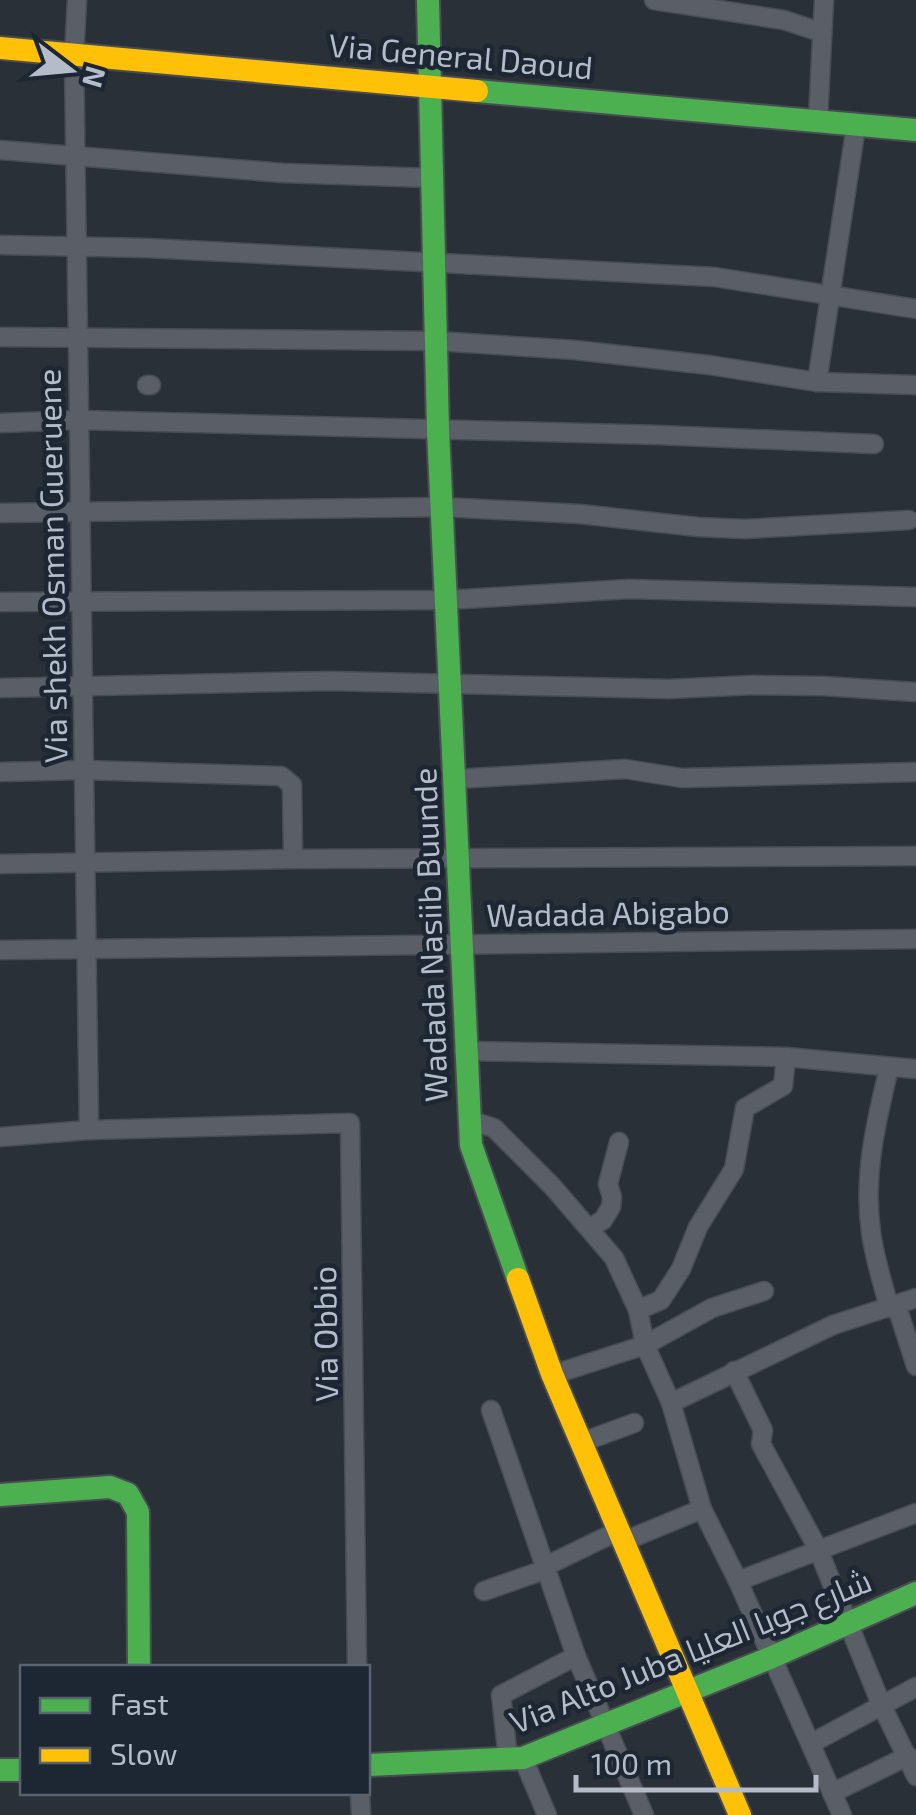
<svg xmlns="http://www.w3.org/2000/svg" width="916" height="1815" font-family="'Exo 2',Cairo,sans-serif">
	<rect width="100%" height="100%" fill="#2a3038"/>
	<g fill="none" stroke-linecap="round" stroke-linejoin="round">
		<defs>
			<g id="street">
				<polyline points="77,0 74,56 89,1130"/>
				<polyline points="654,0 784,20 820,32"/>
				<polyline points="818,119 824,0"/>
				<polyline points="0,150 283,173 431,178"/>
				<polyline points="0,245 147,248 715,277 916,309"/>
				<polyline points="0,337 436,341 575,350 709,365 817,382 916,385"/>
				<polyline points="817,382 856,126"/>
				<polyline points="147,385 151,385"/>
				<polyline points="0,423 79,420 659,435 874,444"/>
				<polyline points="0,513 442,507 580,514 698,527 745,529 909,520"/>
				<polyline points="0,602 446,600 629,589 916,597"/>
				<polyline points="0,688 330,681 669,689 753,685 823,686 916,692"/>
				<polyline points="0,772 84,770 281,776 292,785 293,859 916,856"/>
				<polyline points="456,779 625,769 682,778 916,772"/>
				<polyline points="0,864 293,859"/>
				<polyline points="0,950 916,939"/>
				<polyline points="464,1051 786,1057 916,1069"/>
				<polyline points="469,1120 494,1128 552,1186 614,1258 638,1310 645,1345 671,1403 702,1509 738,1581 842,1815"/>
				<polyline points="0,1137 89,1130 350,1123 357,1668"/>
				<polyline points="590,1228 603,1220 611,1207 612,1197 608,1184 619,1142"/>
				<polyline points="896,1304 916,1366"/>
				<path d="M 889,1308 C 883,1283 874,1257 871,1232 C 863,1176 876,1122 889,1068"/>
				<polyline points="638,1310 661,1300 681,1269 698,1227 734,1169 745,1108 783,1086 786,1057"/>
				<polyline points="734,1371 763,1430 761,1444 818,1549 881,1704 916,1776"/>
				<polyline points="552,1375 645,1345 712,1308 764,1291"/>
				<polyline points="671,1403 833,1325 916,1298"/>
				<polyline points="491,1410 576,1656 644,1815"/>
				<polyline points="580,1443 634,1423"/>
				<polyline points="622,1542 702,1509"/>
				<polyline points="546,1566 618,1531"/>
				<polyline points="738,1581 916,1513"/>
				<polyline points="484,1591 547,1569"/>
				<polyline points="812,1743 916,1687"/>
				<polyline points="523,1758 547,1815"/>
				<polyline points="508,1759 501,1695 576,1656"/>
				<polyline points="360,1792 361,1815"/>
				<polyline points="832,1793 908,1756"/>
			</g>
			<g id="fast">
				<polyline points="428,0 438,430 471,1145 518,1279"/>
				<polyline points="477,91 916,130"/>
				<polyline points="0,1495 110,1487 128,1494 138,1512 139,1668"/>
				<polyline points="368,1765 523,1758 770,1658 916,1593"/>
				<polyline points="0,1770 22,1770"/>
			</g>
			<g id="slow">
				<polyline points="0,48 477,91"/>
				<polyline points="518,1279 552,1374 740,1815"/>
			</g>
		</defs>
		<!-- street casing -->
		<use href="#street" stroke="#484c53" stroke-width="21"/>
		<!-- fast casing -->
		<use href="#fast" stroke="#484c53" stroke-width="26"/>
		<!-- slow casing -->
		<use href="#slow" stroke="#484c53" stroke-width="26"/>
		<!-- street -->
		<use href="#street" stroke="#5a5e66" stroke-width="18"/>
		<!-- fast -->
		<use href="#fast" stroke="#4caf50" stroke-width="22"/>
		<!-- slow -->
		<use href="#slow" stroke="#ffc107" stroke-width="22"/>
	</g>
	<g text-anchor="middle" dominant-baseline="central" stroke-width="9" stroke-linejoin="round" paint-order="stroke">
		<!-- street labels -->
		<g font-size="32" fill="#b4bcc9" stroke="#1d2633">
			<text transform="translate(461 55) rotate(5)">Via General Daoud</text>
			<text transform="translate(51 566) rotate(-91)">Via shekh Osman Gueruene</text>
			<text transform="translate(608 912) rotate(-1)">Wadada Abigabo</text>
			<text transform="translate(429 935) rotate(-92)">Wadada Nasiib Buunde</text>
			<text transform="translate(324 1334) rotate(-91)">Via Obbio</text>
			<text transform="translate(690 1650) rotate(-22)">Via Alto Juba شارع جوبا العليا</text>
		</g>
	</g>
	<!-- legend -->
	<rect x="20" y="1665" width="350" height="130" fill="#1d2633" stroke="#59626f" stroke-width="2.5"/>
	<rect x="40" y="1698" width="50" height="15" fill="#4caf50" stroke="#59626f" stroke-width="2.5"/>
	<text x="110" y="1715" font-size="30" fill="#b4bcc9">Fast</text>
	<rect x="40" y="1748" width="50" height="15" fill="#ffc107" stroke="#59626f" stroke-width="2.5"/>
	<text x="110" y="1765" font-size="30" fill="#b4bcc9">Slow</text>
	<!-- north arrow -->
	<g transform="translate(70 70) rotate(106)" stroke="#1d2633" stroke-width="8" paint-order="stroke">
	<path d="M0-8L18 38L0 25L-18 38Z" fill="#b4bcc9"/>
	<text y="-15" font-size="28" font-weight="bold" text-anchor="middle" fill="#b4bcc9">N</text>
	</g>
	<!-- scale -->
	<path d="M576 1775v15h240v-15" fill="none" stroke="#b4bcc9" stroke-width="5"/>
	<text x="591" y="1775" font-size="30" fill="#b4bcc9" stroke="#1d2633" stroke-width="8" paint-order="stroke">100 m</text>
</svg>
